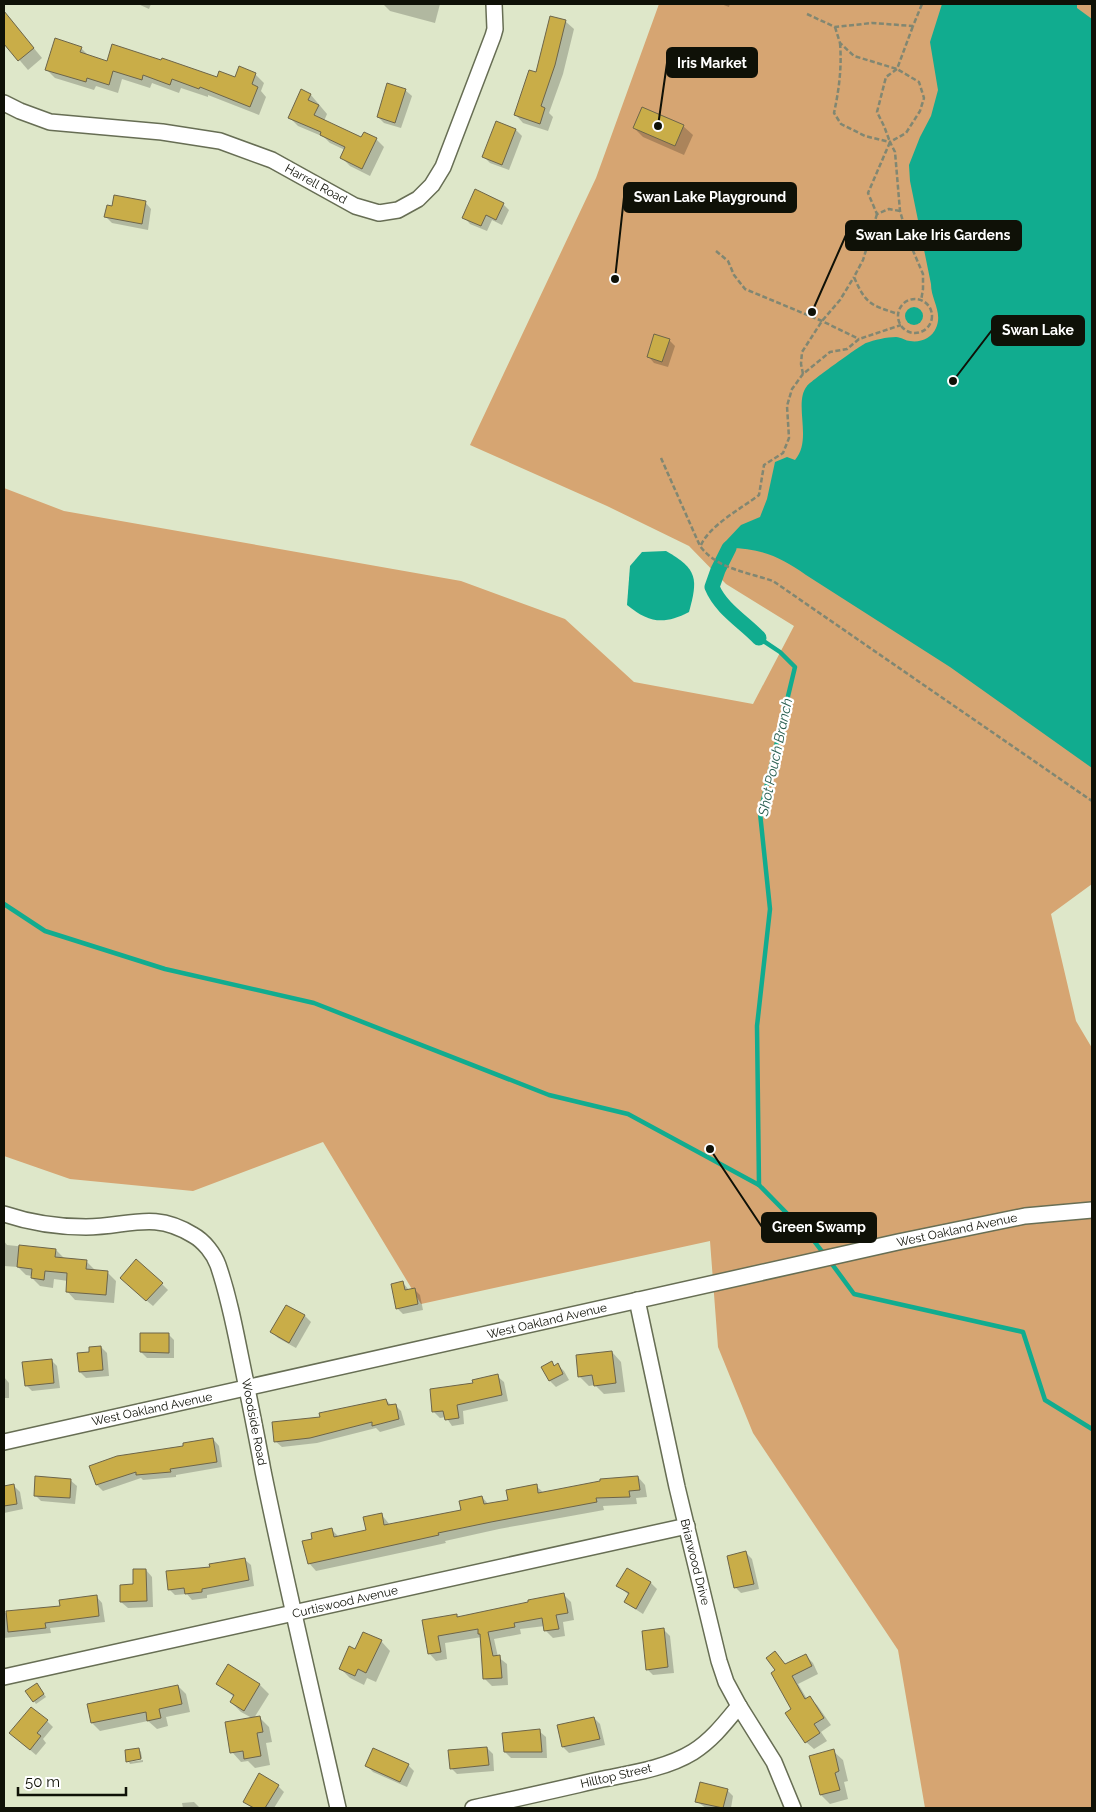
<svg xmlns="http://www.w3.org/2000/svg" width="1096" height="1812" font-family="Raleway,sans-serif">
	<rect width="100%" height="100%" fill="#dee7c9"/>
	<!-- green -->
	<polygon fill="#d6a572" points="659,4 1092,4 1092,884 1051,914 1076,1021 1092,1048 1092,1808 925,1808 898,1650 753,1433 718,1347 710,1241 421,1304 323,1142 193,1191 70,1179 4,1156 4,488 64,511 461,581 565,619 634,682 753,704 794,626 726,584 689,546 607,506 470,445 596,178"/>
	<!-- water -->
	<g fill="#11ac8f">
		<path d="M 942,4 L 1077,4 L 1077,8 L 1092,19 L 1092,768 L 950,667 L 806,575 C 781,557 760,548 729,548 L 725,542 L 741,525 L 760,517 L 767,499 L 775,462 L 787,457 L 795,460 C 813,440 793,403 807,386 C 811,381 861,345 866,343 C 874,340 887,337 896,337 C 901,337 906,341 910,341 C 920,343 932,338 936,328 C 943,312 931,300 931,284 L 910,181 L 909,165 L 920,137 L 931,116 L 938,90 L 930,42 Z"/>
		<circle cx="914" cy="316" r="9"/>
		<path d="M 666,551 C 698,569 698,579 689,612 C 664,625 649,623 627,605 L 630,566 L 642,552 Z"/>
	</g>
	<!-- shadow -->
	<g fill="#0003">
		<polygon points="138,4 151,4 149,9"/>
		<polygon points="383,4 440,4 435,23 390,11"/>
		<polygon points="721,4 730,4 729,7"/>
		<polygon points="4,12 42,58 28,70 4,42"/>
		<polygon points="565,21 574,29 563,74 549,113 553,117 548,131 523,123 515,114"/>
		<polygon points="81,48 90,57 108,63 218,78 235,79 255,74 264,83 261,91 266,97 259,115 208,95 208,97 181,88 179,93 152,83 150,88 122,79 118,93 96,86 94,90 55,78 46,69"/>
		<polygon points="405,90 412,96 401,128 384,123 378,117"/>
		<polygon points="311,95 327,114 324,121 362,139 376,139 384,147 370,176 350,166 342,158 345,150 330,143 324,137 298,126 290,118"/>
		<polygon points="683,126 693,135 684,155 643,137 634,128"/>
		<polygon points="516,130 522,136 509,170 490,163 484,157"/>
		<polygon points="145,202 151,209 148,230 112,223 106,217 113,207"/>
		<polygon points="503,204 509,210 502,225 492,220 487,231 470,224 464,217"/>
		<polygon points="669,340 675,346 668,367 654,363 648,356"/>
		<polygon points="4,1241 7,1245 56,1250 65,1259 86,1261 95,1270 107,1272 116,1281 114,1303 75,1300 67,1291 68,1281 54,1279 53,1288 40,1286 32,1278 32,1276 26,1275 18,1267 4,1266"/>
		<polygon points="403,1283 409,1290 414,1289 420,1295 423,1310 403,1314 397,1308"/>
		<polygon points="127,1284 162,1284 168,1290 153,1306"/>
		<polygon points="287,1306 305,1316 311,1322 296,1348 278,1338 272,1332"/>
		<polygon points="168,1334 174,1340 174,1358 147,1358 141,1352"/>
		<polygon points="101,1347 107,1353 109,1376 86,1378 80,1372"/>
		<polygon points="612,1352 621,1362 625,1392 604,1394 595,1385 589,1386 579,1376"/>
		<polygon points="51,1360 57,1366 60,1388 32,1391 26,1385"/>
		<polygon points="551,1363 555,1366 558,1365 564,1371 569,1380 556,1387 550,1381 543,1367"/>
		<polygon points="497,1376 504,1382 508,1401 463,1411 464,1424 452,1426 446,1417 440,1418 434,1412 474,1385"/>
		<polygon points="4,1377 9,1383 9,1398 4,1398"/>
		<polygon points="386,1400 392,1406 395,1405 401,1411 405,1425 380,1432 376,1428 317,1443 282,1447 275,1441 322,1418"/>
		<polygon points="213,1439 219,1446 222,1467 176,1475 176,1477 143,1480 141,1478 103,1491 97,1485 185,1447"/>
		<polygon points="638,1477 645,1485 647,1497 636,1498 637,1504 603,1506 604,1510 499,1529 445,1541 446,1543 316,1571 309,1563 314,1540 331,1529 339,1537 367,1531 381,1514 390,1525 462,1511 482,1497 489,1505 510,1501 536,1486 544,1493"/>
		<polygon points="70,1480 77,1486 75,1504 41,1501 35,1495"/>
		<polygon points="14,1486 20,1492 23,1509 4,1513 4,1487"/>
		<polygon points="746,1553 752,1559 759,1589 741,1593 735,1587"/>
		<polygon points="244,1559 251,1565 254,1586 207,1595 207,1598 192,1600 187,1594 175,1595 169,1589 211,1568"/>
		<polygon points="146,1570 152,1577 153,1607 128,1608 121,1602"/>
		<polygon points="627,1570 651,1583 657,1589 643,1614 632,1607 626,1601 629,1595 618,1586"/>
		<polygon points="564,1595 571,1602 574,1620 563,1622 565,1636 553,1638 546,1631 545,1626 520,1629 521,1634 494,1639 498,1657 507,1664 508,1685 492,1686 485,1679 482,1637 445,1643 447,1659 436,1661 429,1653 423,1621 456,1615 459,1618"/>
		<polygon points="96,1596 102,1603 105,1622 50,1628 51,1633 4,1638 4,1613 61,1607"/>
		<polygon points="664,1630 670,1636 674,1673 653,1675 647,1669"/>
		<polygon points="381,1641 390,1651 376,1682 367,1678 364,1685 350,1678 340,1668 356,1651"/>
		<polygon points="775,1653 786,1665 805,1655 813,1663 818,1674 798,1684 807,1699 809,1698 817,1705 831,1725 821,1732 827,1741 814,1749 806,1742 777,1671"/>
		<polygon points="218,1684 260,1685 269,1694 254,1718 259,1717 269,1727 272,1742 266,1743 270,1765 255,1768 248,1761 241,1762 232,1752 252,1718 241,1712 231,1702 234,1697"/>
		<polygon points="178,1686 186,1694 190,1712 166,1717 168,1726 157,1729 148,1721 100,1731 92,1723 88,1705"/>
		<polygon points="39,1687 46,1697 36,1704 34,1701"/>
		<polygon points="594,1718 600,1724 605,1745 569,1753 563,1747 558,1726"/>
		<polygon points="47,1721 53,1727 43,1739 46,1743 36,1755 17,1739"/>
		<polygon points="539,1731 546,1737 547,1758 511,1758 505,1752"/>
		<polygon points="487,1748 493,1754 494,1771 457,1774 451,1768"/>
		<polygon points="139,1749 141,1752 142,1758 128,1760"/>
		<polygon points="833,1751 843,1760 848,1781 844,1782 848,1799 830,1804 821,1795"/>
		<polygon points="143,1760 143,1762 130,1764 129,1762"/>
		<polygon points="408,1765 414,1771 407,1787 373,1772 367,1766"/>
		<polygon points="278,1786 284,1792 274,1808 252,1808 244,1801"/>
		<polygon points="727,1790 733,1796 731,1808 706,1808 696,1801"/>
		<polygon points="194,1802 200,1808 183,1808 182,1803"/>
	</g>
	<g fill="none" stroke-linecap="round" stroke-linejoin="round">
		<!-- stream -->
		<g stroke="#11ac8f" stroke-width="4.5">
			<polyline points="4,904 45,931 165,969 314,1003 549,1095 628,1114 759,1185 814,1241 824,1254"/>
			<polyline points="759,1185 757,1026 770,909 760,813 795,667 780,652 759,638"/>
			<polyline points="829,1260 854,1294 1023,1332 1045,1400 1092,1429"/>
		</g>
		<!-- canal -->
		<path stroke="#11ac8f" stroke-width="15" d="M 729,548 L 718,570 L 712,587 C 721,609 744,622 759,638"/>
	</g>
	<!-- building -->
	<g fill="#c9ad48" stroke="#6d654a">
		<polygon points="4,11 34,48 18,61 4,44"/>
		<polygon points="550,16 566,20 555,65 541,106 545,108 540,124 514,115 529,70 536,72"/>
		<polygon points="55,38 82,47 80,52 107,61 112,44 161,60 162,58 217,77 219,71 235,77 239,66 256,73 252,84 258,87 250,107 200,87 199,89 172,79 170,85 143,75 142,80 113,71 109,85 87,78 86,82 45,70"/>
		<polygon points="387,83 406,89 395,123 377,117"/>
		<polygon points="301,89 311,94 308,100 319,105 314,115 361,137 364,132 377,138 362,169 340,158 345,147 320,135 321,132 288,118"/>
		<polygon points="642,107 684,125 675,146 633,128"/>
		<polygon points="496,121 516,129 502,165 482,157"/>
		<polygon points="475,189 504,203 496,220 486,215 481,226 462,218"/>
		<polygon points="114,195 146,201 142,224 104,217 107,205 112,206"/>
		<polygon points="654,334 670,339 662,362 647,357"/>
		<polygon points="19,1245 56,1249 55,1257 87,1260 86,1269 108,1271 106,1295 66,1292 67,1273 45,1271 44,1280 31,1278 32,1269 17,1267"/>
		<polygon points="136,1259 163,1283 146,1301 120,1278"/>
		<polygon points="403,1281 405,1290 415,1288 418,1304 396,1309 391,1284"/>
		<polygon points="286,1305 305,1315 289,1343 270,1332"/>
		<polygon points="140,1333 169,1333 169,1353 140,1352"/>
		<polygon points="101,1346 103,1370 79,1372 77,1353 89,1352 89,1347"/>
		<polygon points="612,1351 616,1383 594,1386 592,1375 578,1377 576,1355"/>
		<polygon points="52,1359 54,1383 25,1386 22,1362"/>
		<polygon points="552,1361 554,1366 558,1363 563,1374 549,1381 541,1367"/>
		<polygon points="498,1374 502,1395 457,1405 459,1418 445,1420 443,1411 432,1412 430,1389 473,1383 472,1380"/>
		<polygon points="386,1399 388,1405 396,1404 399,1419 372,1426 372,1422 310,1438 274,1442 272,1422 320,1417 319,1413"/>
		<polygon points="213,1438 217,1462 170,1469 171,1472 136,1475 136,1472 96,1485 89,1466 117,1456 183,1446 183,1443"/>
		<polygon points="35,1476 71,1479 70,1498 34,1496"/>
		<polygon points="638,1476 640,1490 629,1491 630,1497 596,1498 597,1502 491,1522 438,1533 439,1535 308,1564 302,1541 312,1539 311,1533 332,1528 334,1537 366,1530 363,1517 382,1513 384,1525 461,1510 459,1501 482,1496 484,1504 508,1500 506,1490 537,1484 538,1493 600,1481 600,1479"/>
		<polygon points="14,1484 17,1504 4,1506 4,1486"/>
		<polygon points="746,1551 754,1584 734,1588 727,1556"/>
		<polygon points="245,1558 249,1580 202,1589 202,1592 185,1594 184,1588 168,1590 166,1571 210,1567 209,1564"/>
		<polygon points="627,1568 651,1582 636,1609 624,1602 629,1593 616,1586"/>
		<polygon points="133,1569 146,1569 147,1601 120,1602 120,1585 133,1584"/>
		<polygon points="564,1593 568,1613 556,1615 559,1629 544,1631 542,1618 514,1623 515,1627 488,1632 493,1656 500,1655 502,1678 483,1679 480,1634 478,1634 478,1629 438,1636 441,1652 428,1654 422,1620 457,1614 457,1617 528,1602 528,1600"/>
		<polygon points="97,1595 99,1616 45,1623 46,1628 8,1632 6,1611 60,1606 59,1600"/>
		<polygon points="664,1628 668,1667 646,1670 642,1631"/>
		<polygon points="363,1632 382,1640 366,1673 358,1669 355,1676 339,1669 349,1646 355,1649"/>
		<polygon points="775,1651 785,1664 806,1654 812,1666 792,1676 805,1699 810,1696 824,1718 814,1724 820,1733 805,1743 785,1713 791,1709 771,1673 775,1670 766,1658"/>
		<polygon points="228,1664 260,1684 244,1711 230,1702 234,1695 216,1684"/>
		<polygon points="37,1683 44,1694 33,1702 25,1691"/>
		<polygon points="178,1685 182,1704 159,1709 161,1718 147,1721 146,1712 91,1723 87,1704"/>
		<polygon points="31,1707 48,1720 37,1733 41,1736 30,1750 9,1733"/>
		<polygon points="260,1716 263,1732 257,1733 261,1756 244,1759 243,1751 230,1753 225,1722"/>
		<polygon points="594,1717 600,1739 562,1747 557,1725"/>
		<polygon points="540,1729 542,1752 504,1752 502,1733"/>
		<polygon points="487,1747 489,1765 450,1769 448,1750"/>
		<polygon points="139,1748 141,1759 126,1762 125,1750"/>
		<polygon points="373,1748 409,1764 400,1782 365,1766"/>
		<polygon points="834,1749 839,1771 835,1773 840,1790 820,1795 809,1756"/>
		<polygon points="259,1773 279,1785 265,1808 254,1808 243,1802"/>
		<polygon points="700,1782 728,1789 723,1808 695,1802"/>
	</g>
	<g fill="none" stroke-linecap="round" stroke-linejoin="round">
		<defs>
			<g id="minor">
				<polyline points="4,103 20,111 50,122 162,132 220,141 272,160 355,206 379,213 398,210 418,199 432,185 443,167 493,36 495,29 494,4"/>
				<path d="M 4,1214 C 31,1223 57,1227 86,1227 C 128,1227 153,1210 193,1235 C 204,1241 214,1254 218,1265 C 228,1294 234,1324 240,1354 C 248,1393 256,1432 263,1471 C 286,1584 313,1696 338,1808"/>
				<polyline points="637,1300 677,1487 719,1661 726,1682 739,1706 774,1762 793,1808"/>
				<polyline points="4,1442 898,1242 1025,1216 1092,1210"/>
				<polyline points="4,1677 687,1526"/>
				<path d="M 473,1808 C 516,1799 559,1789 603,1779 C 633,1773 667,1768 693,1752 C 712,1740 725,1723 739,1706"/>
			</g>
		</defs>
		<!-- minor casing -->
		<use href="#minor" stroke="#676e54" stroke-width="18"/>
		<!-- path -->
		<g stroke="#818772" stroke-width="2.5" stroke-dasharray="5 2.5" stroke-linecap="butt">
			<polyline points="807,14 835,27 872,23 913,26 922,4"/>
			<polyline points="835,27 840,43 854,56 897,69 919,82 924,98 920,111 906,133 890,142"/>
			<path d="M 840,43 C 842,67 839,90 834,113 L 841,124 L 865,136 L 890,142 L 895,152 L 900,211 L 908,239 L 923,274 L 923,289 L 921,301"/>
			<polyline points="900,211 889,209 877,214 868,193 890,142 884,126 877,112 886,77 897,69 913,26"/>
			<path d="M 877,214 L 863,260 L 854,277 C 866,305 871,305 898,314"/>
			<polyline points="716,251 728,261 734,275 745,289 822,321 859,339"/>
			<circle cx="915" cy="316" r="17"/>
			<polyline points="803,374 801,364 802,352 822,321 840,300 854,277"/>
			<path d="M 661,458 L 700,546 C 717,569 747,572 773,581 L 1092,801"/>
			<path d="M 701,545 C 710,525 742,508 759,495 L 764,465 L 783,453 L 789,438 L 787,406 L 792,389 L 803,374 L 830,352 L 847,349 L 859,339 L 901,325"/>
		</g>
		<!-- minor -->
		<use href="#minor" stroke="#fff" stroke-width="15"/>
	</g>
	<g text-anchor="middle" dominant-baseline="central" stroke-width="4.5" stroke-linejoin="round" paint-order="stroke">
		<!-- street labels -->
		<g font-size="12" fill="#0f1107" stroke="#fff">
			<text transform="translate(316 184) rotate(29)">Harrell Road</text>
			<text transform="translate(957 1230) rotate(-12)">West Oakland Avenue</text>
			<text transform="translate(547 1321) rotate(-13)">West Oakland Avenue</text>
			<text transform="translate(152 1409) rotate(-12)">West Oakland Avenue</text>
			<text transform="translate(254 1422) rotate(79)">Woodside Road</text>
			<text transform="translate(695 1562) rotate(76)">Briarwood Drive</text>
			<text transform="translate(345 1602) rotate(-13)">Curtiswood Avenue</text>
			<text transform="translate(616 1776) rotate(-13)">Hilltop Street</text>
		</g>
		<!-- water labels -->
		<g font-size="14" font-style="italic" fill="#2c6153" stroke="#fff">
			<text transform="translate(775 757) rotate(-78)">Shot Pouch Branch</text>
		</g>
	</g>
	<!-- callouts -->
	<path fill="none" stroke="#0f1107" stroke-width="2" d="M658 126L667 63M615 279L624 197M812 312L846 235M953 381L992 330M710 1149L762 1227"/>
	<g fill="#0f1107" stroke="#fff" stroke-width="2">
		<circle cx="658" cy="126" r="5"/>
		<circle cx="615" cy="279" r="5"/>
		<circle cx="812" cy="312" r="5"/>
		<circle cx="953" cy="381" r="5"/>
		<circle cx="710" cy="1149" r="5"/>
	</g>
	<g fill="#0f1107" stroke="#0f1107" stroke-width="2">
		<rect x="667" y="48" width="90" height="29" rx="5"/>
		<rect x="624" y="183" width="172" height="29" rx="5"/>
		<rect x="846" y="221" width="175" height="29" rx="5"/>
		<rect x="992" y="316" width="92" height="29" rx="5"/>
		<rect x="762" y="1213" width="114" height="29" rx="5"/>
	</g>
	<g font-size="14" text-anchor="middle" font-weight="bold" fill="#fff">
		<text x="712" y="68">Iris Market</text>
		<text x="710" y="202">Swan Lake Playground</text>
		<text x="933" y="240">Swan Lake Iris Gardens</text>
		<text x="1038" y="335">Swan Lake</text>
		<text x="819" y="1232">Green Swamp</text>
	</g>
	<!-- border -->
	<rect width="1096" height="1812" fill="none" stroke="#0f1107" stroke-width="10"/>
	<!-- scale -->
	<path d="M18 1787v8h108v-8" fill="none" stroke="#0f1107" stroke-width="2.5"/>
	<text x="25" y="1787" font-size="15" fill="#0f1107" stroke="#ffffff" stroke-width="4" paint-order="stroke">50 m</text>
</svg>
